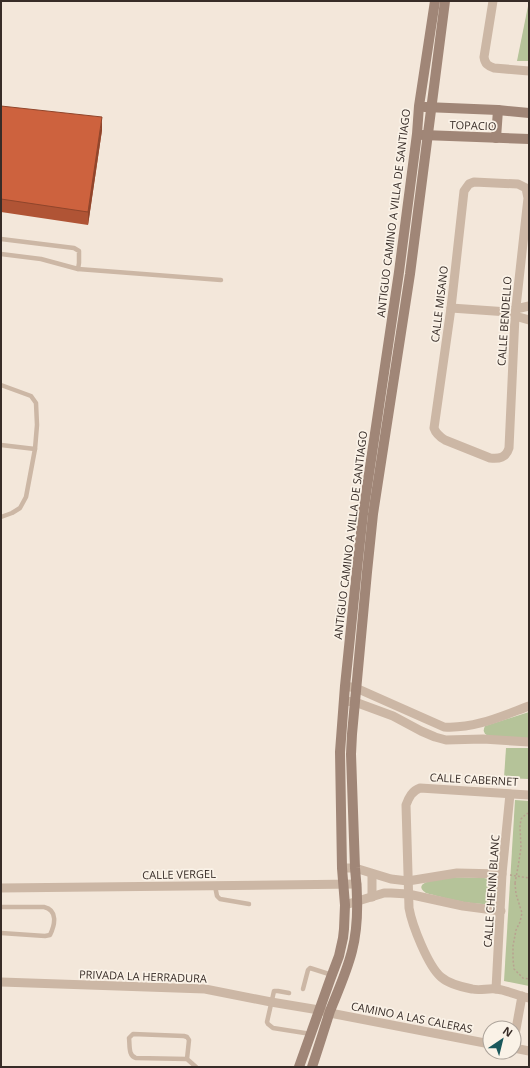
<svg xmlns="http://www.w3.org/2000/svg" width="530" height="1068" font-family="'Open Sans',sans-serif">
	<rect width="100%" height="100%" fill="#f3e7da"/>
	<!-- green -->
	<g fill="#b5c399">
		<polygon points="529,1 529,61 517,61"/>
		<path d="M 529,712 L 529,739 L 488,736 C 483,733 483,730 485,726 Z"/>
		<polygon points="506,748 529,748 529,779 504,778"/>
		<polygon points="515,800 529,801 529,986 504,981"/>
		<path d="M 446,877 L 484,878 C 490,879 493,880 497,886 C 496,890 497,897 494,901 C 487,910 437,896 426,893 C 410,882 440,879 446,877 Z"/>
	</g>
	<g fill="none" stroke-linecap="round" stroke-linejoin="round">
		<!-- path -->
		<g stroke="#b8a18f" stroke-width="1.5" stroke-dasharray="2 2" stroke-linecap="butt">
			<polyline points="518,867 521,848 520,826 521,819 526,814 529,813"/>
			<polyline points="510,875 529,878"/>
			<polyline points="515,883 516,894 522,913 520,922 516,930 513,946 513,959 514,969 523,978 529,979"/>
		</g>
		<!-- lane -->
		<g stroke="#ccb7a5" stroke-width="4.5">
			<polyline points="1,239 74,248 79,251 79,263 78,269 41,259 1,254"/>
			<polyline points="78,269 221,280"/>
			<polyline points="1,385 31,396 36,403 37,425 35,449 26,497 20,508 12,513 1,517"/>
			<polyline points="1,445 35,449"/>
			<polyline points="215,886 217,896 220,899 249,904"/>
			<path d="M 1,907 L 44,907 C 58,910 55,925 50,935 L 45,936 L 1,933"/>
			<polyline points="303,989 308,970 310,968 332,975"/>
			<polyline points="289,993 278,991 274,991 267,1022 268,1024 273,1028 311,1034"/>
			<path d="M 187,1059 L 189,1040 L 187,1037 L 184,1036 L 133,1034 L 129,1038 C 130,1045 128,1056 136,1058 L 187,1059 L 196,1067"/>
		</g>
		<!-- street -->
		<g stroke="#ccb7a5" stroke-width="9">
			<path d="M 493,1 L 484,57 C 485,64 488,66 494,68 L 529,71"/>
			<path d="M 474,182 L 518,184 L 526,188 L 528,198 L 515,316 L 509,448 C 506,458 499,459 490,458 L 445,440 C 440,437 436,434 434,428 L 451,308 L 464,191 L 469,184 Z"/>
			<polyline points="451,308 508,312 516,309 529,306"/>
			<polyline points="511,314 515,316 529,320"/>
			<path d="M 345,686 L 356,688 L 444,727 C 474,729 502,716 529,706"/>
			<polyline points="344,701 355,702 393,716 421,731 435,737 446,740 483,739 529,742"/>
			<path d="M 529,795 L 420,788 C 412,791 409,797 406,805 L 409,908 C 412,925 428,966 441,977 C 449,984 462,987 472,989 C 480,991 488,988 496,989 C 507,990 518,996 529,998"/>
			<polyline points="342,868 355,868 391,879 408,881 457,873 502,874"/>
			<polyline points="1,888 357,884"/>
			<polyline points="372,897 372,874"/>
			<polyline points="345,905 384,893 391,893 408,894 463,906 501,911"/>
			<polyline points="1,982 205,989 271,1002 319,1010 330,1013 490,1044"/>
			<polyline points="496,989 502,874 510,794"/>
			<polyline points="514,1040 522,996"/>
			<polyline points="514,1048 529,1051"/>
		</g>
		<!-- secondary -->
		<g stroke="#a08677" stroke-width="10">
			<polyline points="425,107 498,110 529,113"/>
			<polyline points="423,135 529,139"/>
			<polyline points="496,138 498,110"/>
			<polyline points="299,1067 330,980 339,956 343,938 344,929 345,905 342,868 340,752 345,686 357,569 363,514 399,272 417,134 419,106 435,1"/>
			<path d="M 312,1067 C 318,1049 324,1030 330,1011 C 338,991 347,971 352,951 C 359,924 358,895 355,868 L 351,754 L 352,734 L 367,572 L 373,514 L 410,274 L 445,1"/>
		</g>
		<!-- path-bridge -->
		<polyline stroke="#b8a18f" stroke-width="1.5" stroke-dasharray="2 2" stroke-linecap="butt" points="515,883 518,867"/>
	</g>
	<!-- wall -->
	<polygon fill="#b05435" points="1,106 102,130 88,225 1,212"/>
	<!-- shaded-wall -->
	<polygon fill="#90452b" points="102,117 102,130 88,225 88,212"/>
	<!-- building -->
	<polygon fill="#cd623e" stroke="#90452b" points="1,106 102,117 88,212 1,199"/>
	<g text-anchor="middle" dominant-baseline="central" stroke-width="3.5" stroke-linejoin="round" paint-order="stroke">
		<!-- street labels -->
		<g font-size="11" fill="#372c27" stroke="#faf2e7">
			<text transform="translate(473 125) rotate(2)">TOPACIO</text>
			<text transform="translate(393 213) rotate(-83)">ANTIGUO CAMINO A VILLA DE SANTIAGO</text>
			<text transform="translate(439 304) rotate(-83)">CALLE MISANO</text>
			<text transform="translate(504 321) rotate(-86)">CALLE BENDELLO</text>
			<text transform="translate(350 535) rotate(-83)">ANTIGUO CAMINO A VILLA DE SANTIAGO</text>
			<text transform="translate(474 779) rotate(3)">CALLE CABERNET</text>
			<text transform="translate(179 874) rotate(-1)">CALLE VERGEL</text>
			<text transform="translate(491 891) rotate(-86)">CALLE CHENIN BLANC</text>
			<text transform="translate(143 976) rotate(2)">PRIVADA LA HERRADURA</text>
			<text transform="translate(412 1017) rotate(11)">CAMINO A LAS CALERAS</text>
		</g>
	</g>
	<!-- border -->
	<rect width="530" height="1068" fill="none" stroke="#372c27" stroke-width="4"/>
	<!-- north arrow -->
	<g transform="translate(502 1040) rotate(35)"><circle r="19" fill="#faf2e7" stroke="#aca39a"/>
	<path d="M0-3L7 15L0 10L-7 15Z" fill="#1a575b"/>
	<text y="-6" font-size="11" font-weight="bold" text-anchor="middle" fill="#372c27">N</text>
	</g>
</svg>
